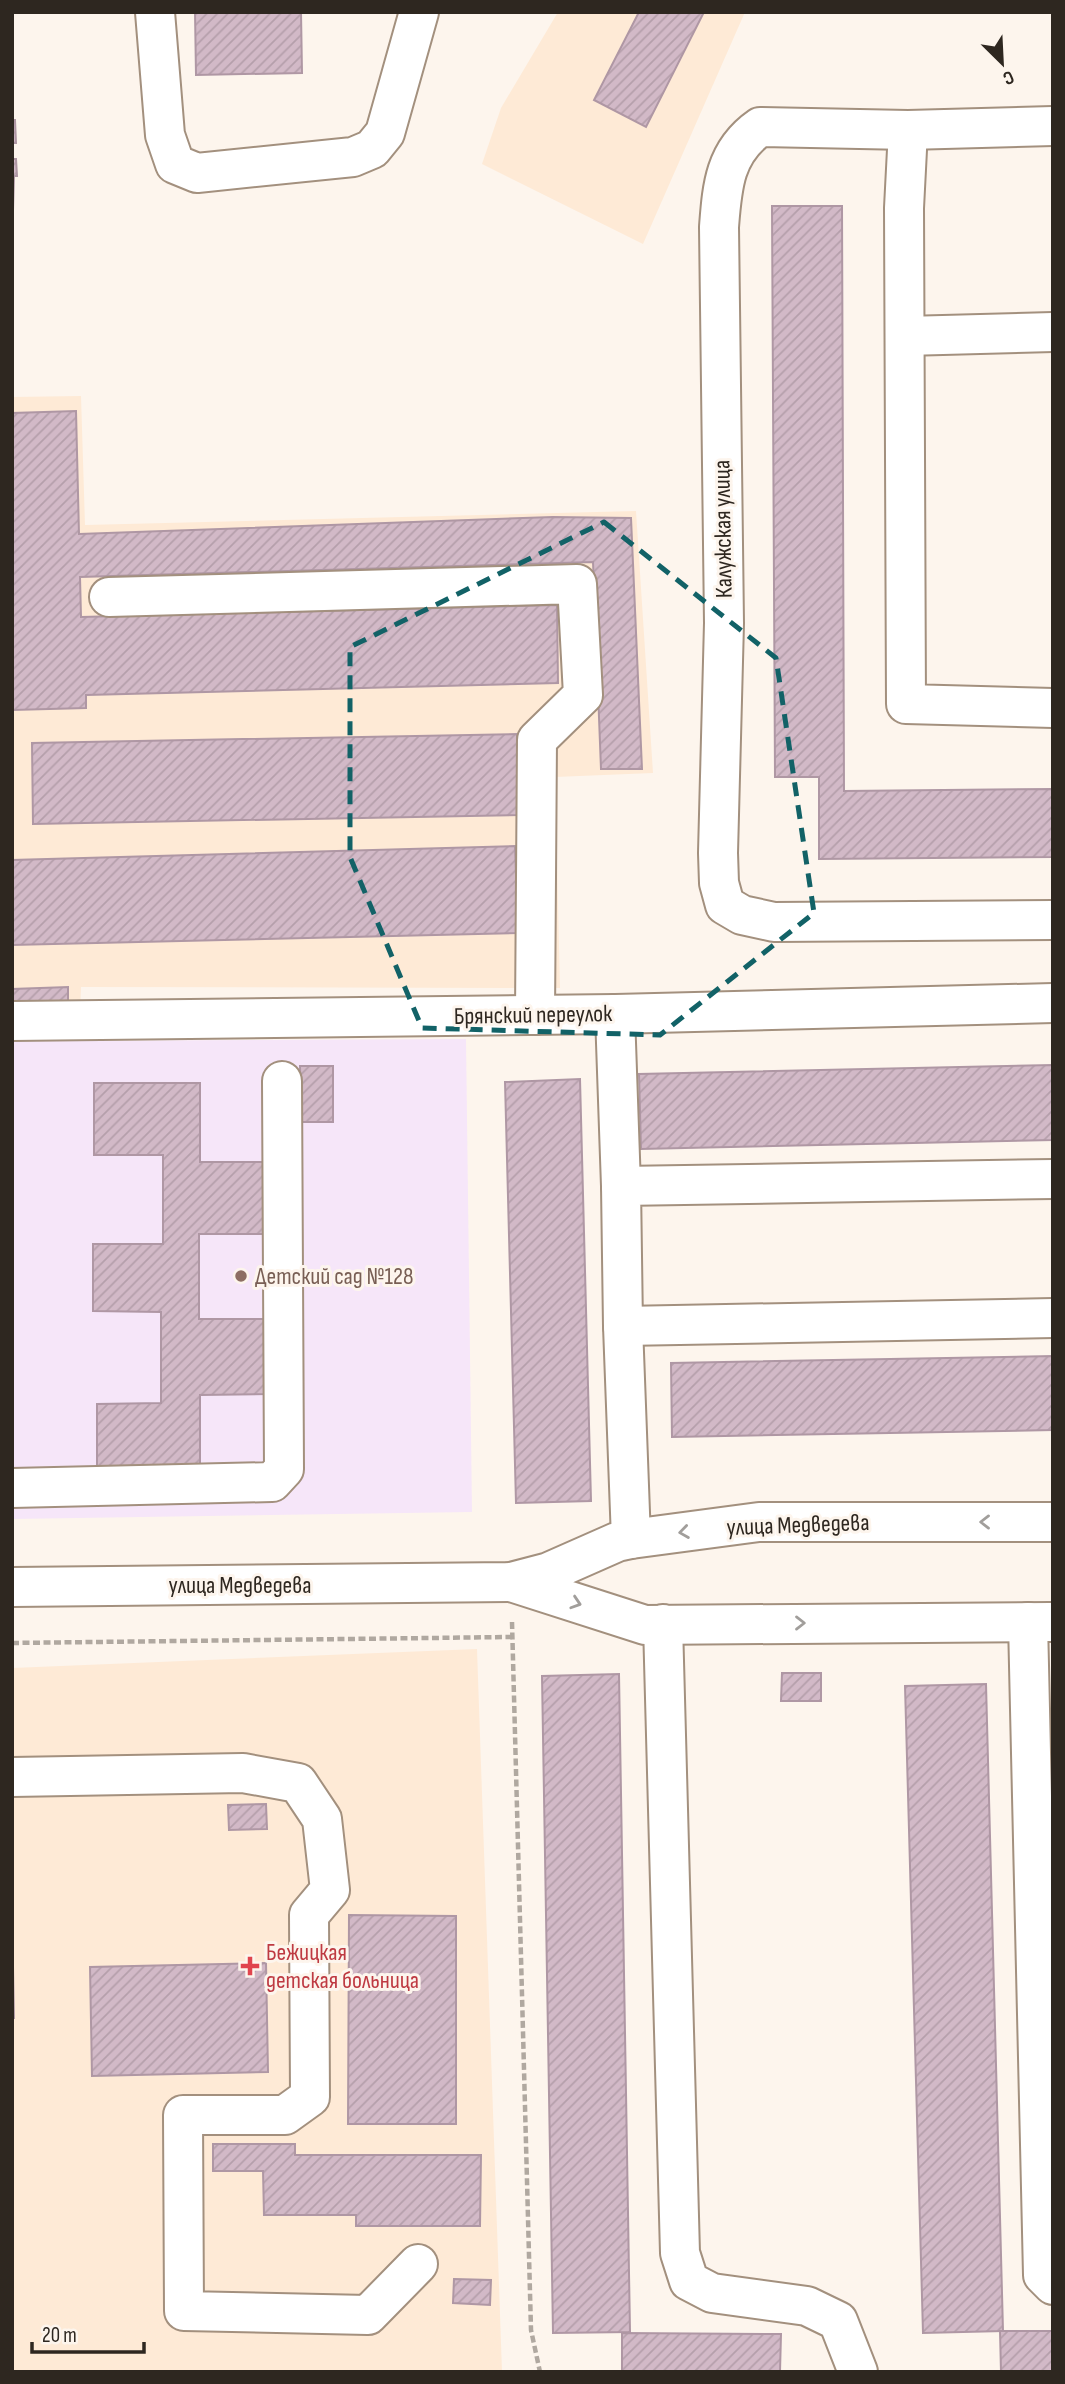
<svg xmlns="http://www.w3.org/2000/svg" width="1065" height="2384" font-family="'Sofia Sans Condensed',sans-serif">
	<defs>
		<pattern id="building-hatch" width="6" height="6" patternUnits="userSpaceOnUse" patternTransform="scale(1.75)"><rect width="6" height="6" fill="#d2b9c7"/><path d="M-1 1l2-2M0 6l6-6M5 7l2-2" fill="none" stroke="#b59fab"/></pattern>
	</defs>
	<rect width="100%" height="100%" fill="#fdf5ed"/>
	<!-- built -->
	<g fill="#feead6">
		<polygon points="558,12 745,12 643,244 482,164 501,108"/>
		<polygon points="81,396 85,525 636,511 653,773 555,777 560,988 81,987 80,1014 12,1016 12,397"/>
		<polygon points="477,1649 502,2372 12,2372 12,1668"/>
	</g>
	<!-- education -->
	<polygon fill="#f6e6f9" points="466,1039 472,1512 12,1519 12,1041"/>
	<!-- building -->
	<g fill="url(#building-hatch)" stroke="#af97a4" stroke-width="2">
		<polygon points="195,12 301,12 302,73 196,75"/>
		<polygon points="639,12 704,12 646,127 594,100"/>
		<polygon points="12,120 15,120 16,143 12,143"/>
		<polygon points="12,159 16,159 17,176 14,176 12,245"/>
		<polygon points="772,206 842,206 844,791 1053,789 1053,857 819,859 819,777 775,777"/>
		<polygon points="76,411 79,534 553,517 631,518 642,769 601,769 593,562 80,577 81,617 557,605 558,683 86,695 86,708 13,710 12,413"/>
		<polygon points="517,734 519,815 33,824 32,743"/>
		<polygon points="515,846 518,933 12,945 12,860"/>
		<polygon points="68,987 68,1010 12,1012 12,989"/>
		<polygon points="1053,1065 1053,1140 641,1149 639,1074"/>
		<polygon points="300,1066 333,1066 333,1122 301,1122"/>
		<polygon points="580,1079 591,1501 516,1503 505,1082"/>
		<polygon points="94,1083 200,1083 200,1162 267,1162 267,1234 199,1234 199,1319 269,1319 269,1394 200,1395 200,1473 97,1474 97,1404 161,1403 161,1312 93,1311 93,1244 163,1244 163,1155 94,1155"/>
		<polygon points="1053,1356 1053,1430 672,1437 671,1363"/>
		<polygon points="782,1673 821,1673 821,1701 781,1701"/>
		<polygon points="619,1674 630,2332 553,2333 542,1676"/>
		<polygon points="986,1684 1003,2331 923,2333 905,1686"/>
		<polygon points="266,1804 267,1829 229,1830 228,1805"/>
		<polygon points="12,1915 14,2018 12,2018"/>
		<polygon points="349,1915 456,1916 456,2124 348,2124"/>
		<polygon points="266,1963 268,2072 92,2076 90,1967"/>
		<polygon points="213,2144 295,2144 295,2155 481,2155 480,2226 356,2226 356,2215 264,2215 263,2171 213,2171"/>
		<polygon points="454,2279 491,2280 490,2305 453,2303"/>
		<polygon points="1000,2331 1053,2331 1053,2372 1001,2372"/>
		<polygon points="622,2333 781,2334 780,2372 622,2372"/>
	</g>
	<g fill="none" stroke-linecap="round" stroke-linejoin="round">
		<defs>
			<g id="minor">
				<polyline points="155,12 165,135 175,164 197,173 353,157 372,149 385,133 419,12"/>
				<path d="M 1053,126 L 908,130 L 760,127 C 724,152 722,188 719,227 L 724,623 L 718,853 L 719,883 L 725,905 L 742,915 L 774,922 L 1053,920"/>
				<polyline points="908,130 904,208 906,704 1053,708"/>
				<polyline points="905,336 1053,332"/>
				<polyline points="109,597 577,584 583,695 537,740 535,1015"/>
				<polyline points="615,1014 621,1186"/>
				<polyline points="12,1021 615,1014 1053,1003"/>
				<polyline points="623,1326 1053,1318"/>
				<polyline points="12,1488 272,1482 284,1469 282,1081"/>
				<polyline points="631,1539 623,1326 621,1186 1053,1179"/>
				<polyline points="511,1582 645,1625 1051,1622"/>
				<polyline points="12,1587 511,1582 549,1572 617,1542 631,1539 759,1522 1053,1522"/>
				<polyline points="1028,1622 1043,2275 1053,2285"/>
				<polyline points="663,1624 680,2253 689,2281 712,2293 807,2306 838,2321 858,2372"/>
				<polyline points="12,1777 243,1773 298,1783 322,1819 330,1890 309,1915 310,2097 285,2115 183,2115 184,2311 368,2315 418,2264"/>
			</g>
		</defs>
		<!-- minor casing -->
		<use href="#minor" stroke="#a3907e" stroke-width="42"/>
		<!-- path -->
		<g stroke="#b0a8a0" stroke-width="4.5" stroke-dasharray="7 3.5" stroke-linecap="butt">
			<polyline points="512,1622 531,2330 540,2372"/>
			<polyline points="12,1643 512,1637"/>
		</g>
		<!-- minor -->
		<use href="#minor" stroke="#fff" stroke-width="38"/>
	</g>
	<!-- one-way arrows -->
	<defs><path id="oneway-chevron" d="M-2-3.5L2.5 0L-2 3.5" fill="none" stroke-width="1.6" stroke-linecap="round" stroke-linejoin="round" transform="scale(1.75)"/></defs>
	<g stroke="#a19e9b">
		<use href="#oneway-chevron" transform="translate(985 1522) rotate(-180)"/>
		<use href="#oneway-chevron" transform="translate(684 1532) rotate(172)"/>
		<use href="#oneway-chevron" transform="translate(576 1603) rotate(18)"/>
		<use href="#oneway-chevron" transform="translate(800 1623)"/>
	</g>
	<!-- marked area -->
	<path fill="none" stroke="#126267" stroke-width="5" stroke-dasharray="14 9" stroke-linejoin="round" d="M 604,522 L 776,658 L 814,913 L 660,1035 L 422,1028 L 350,857 L 350,647 Z"/>
	<!-- markers -->
	<circle fill="#8d6e63" stroke="#fdf5ed" stroke-width="2.5" cx="241" cy="1276" r="7"/>
	<path fill="#e0444e" stroke="#fdf5ed" stroke-width="2.5" d="M246.5 1955.5h7v7h7v7h-7v7h-7v-7h-7v-7h7z"/>
	<g text-anchor="middle" dominant-baseline="central" stroke-width="6" stroke-linejoin="round" paint-order="stroke">
		<!-- street labels -->
		<g font-size="24" fill="#2e2720" stroke="#fdf5ed">
			<text transform="translate(723 529) rotate(-91)">Калужская улица</text>
			<text transform="translate(533 1015) rotate(-1)">Брянский переулок</text>
			<text transform="translate(798 1525) rotate(-2)">улица Медведева</text>
			<text x="240" y="1585">улица Медведева</text>
		</g>
		<!-- education labels -->
		<g font-size="24" fill="#785e54" stroke="#fdf5ed" text-anchor="start">
			<text x="255" y="1276">Детский сад №128</text>
		</g>
		<!-- health labels -->
		<g font-size="24" fill="#be3a42" stroke="#fdf5ed" text-anchor="start">
			<text x="266" y="1952">Бежицкая<tspan x="266" dy="28">детская больница</tspan></text>
		</g>
	</g>
	<!-- border -->
	<rect width="1065" height="2384" fill="none" stroke="#2e2720" stroke-width="28"/>
	<!-- north arrow -->
	<g transform="translate(1002 63) rotate(156)" stroke="#fdf5ed" stroke-width="5" paint-order="stroke">
	<path d="M0-5L12 26L0 18L-12 26Z" fill="#2e2720"/>
	<text y="-10" font-size="19" font-weight="bold" text-anchor="middle" fill="#2e2720">С</text>
	</g>
	<!-- scale -->
	<path d="M32 2342v10h112v-10" fill="none" stroke="#2e2720" stroke-width="3.5"/>
	<text x="42" y="2342" font-size="21" fill="#2e2720" stroke="#fdf5ed" stroke-width="5" paint-order="stroke">20 m</text>
</svg>
